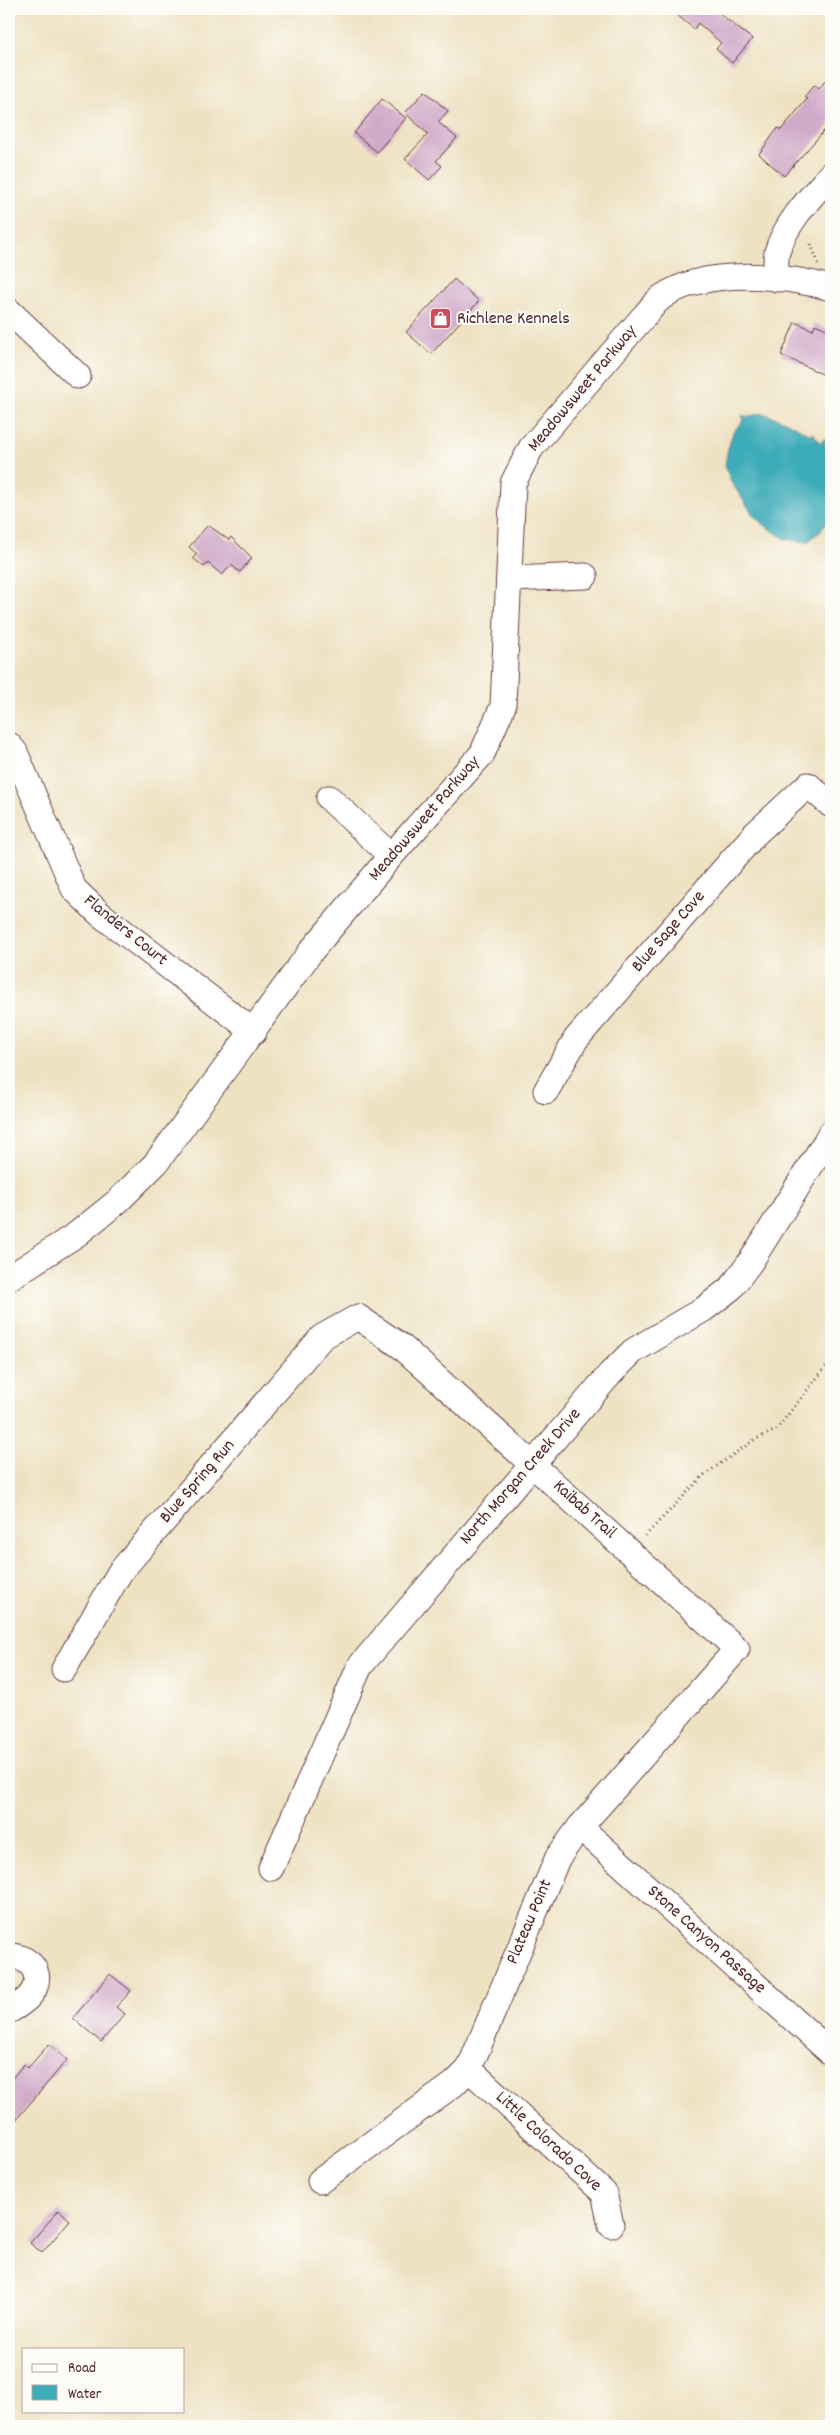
<svg xmlns="http://www.w3.org/2000/svg" width="840" height="2435" font-family="Dekko,sans-serif">
	<rect width="100%" height="100%" fill="#fdfcf7"/>
	<filter id="ink" filterUnits="userSpaceOnUse"><feTurbulence type="fractalNoise" baseFrequency=".02" numOctaves="2"/><feDisplacementMap in="SourceGraphic" scale="10" xChannelSelector="R" yChannelSelector="G"/><feConvolveMatrix kernelMatrix="1 2 1 2 8 2 1 2 1" color-interpolation-filters="sRGB"/></filter>
	<filter id="wash" filterUnits="userSpaceOnUse"><feTurbulence type="fractalNoise" baseFrequency=".0096" numOctaves="4" result="noise"/><feDisplacementMap in="SourceGraphic" scale="20" xChannelSelector="R" yChannelSelector="G"/><feGaussianBlur stdDeviation="1.12" result="paint"/><feColorMatrix in="noise" values="0 0 0 0 0 0 0 0 0 0 0 0 0 0 0 0 0 1.4 0 .05"/><feComposite in="paint" operator="in"/></filter>
	<g filter="url(#wash)">
		<rect width="100%" height="100%" fill="#eee2c3"/>
		<!-- water -->
		<polygon fill="#3cacb9" stroke="#436672" points="762,413 785,421 809,434 813,433 820,443 825,438 825,446 831,452 831,516 821,531 807,542 785,539 767,527 754,516 731,482 725,466 727,453 733,432 744,420 742,415 746,417"/>
		<g id="blocks">
			<!-- building -->
			<g fill="#d1aac9">
				<polygon points="670,9 714,9 752,39 732,63 716,49 721,43 698,23 694,29"/>
				<polygon points="831,73 831,123 784,176 759,154 778,128 781,130 807,99 804,97 814,85 819,89"/>
				<polygon points="425,91 448,111 438,122 457,138 436,161 442,166 429,180 405,159 428,134 405,113"/>
				<polygon points="382,99 406,118 377,152 354,133"/>
				<polygon points="454,279 479,301 431,354 406,332"/>
				<polygon points="795,322 813,330 815,324 831,331 831,378 781,355"/>
				<polygon points="208,525 229,540 231,537 252,558 240,572 231,565 222,575 208,563 204,567 193,558 197,554 189,547"/>
				<polygon points="110,1974 131,1991 116,2007 125,2014 101,2042 73,2018"/>
				<polygon points="49,2044 67,2060 9,2128 9,2082 24,2064 28,2068"/>
				<polygon points="59,2210 70,2220 42,2253 30,2243"/>
			</g>
		</g>
	</g>
	<g filter="url(#ink)">
		<use href="#blocks" fill-opacity="0" stroke="#633c42" stroke-width="1"/>
		<g fill="none" stroke-linecap="round" stroke-linejoin="round">
			<defs>
				<g id="minor">
					<path d="M 777,279 C 776,271 775,261 777,252 C 786,222 812,196 831,174"/>
					<polyline points="9,311 78,376"/>
					<polyline points="510,579 585,576"/>
					<polyline points="9,745 15,752 74,889 100,914 254,1032"/>
					<polyline points="329,798 391,856"/>
					<polyline points="546,1091 576,1039 755,834 808,785 831,805"/>
					<path d="M 9,1278 L 77,1234 L 118,1201 L 156,1163 L 312,950 L 391,856 L 482,754 L 503,706 L 513,483 L 531,448 L 644,316 C 650,310 655,302 662,297 C 706,267 782,275 831,288"/>
					<polyline points="64,1669 120,1572 322,1337 358,1317 402,1347 737,1649 580,1827 558,1857 469,2069 454,2084 320,2181"/>
					<polyline points="580,1827 831,2053"/>
					<polyline points="271,1868 360,1666 610,1374 633,1351 704,1309 731,1288 751,1261 831,1133"/>
					<path d="M 9,1956 C 25,1956 42,1968 35,1987 C 32,1997 18,2006 9,2011"/>
					<polyline points="469,2069 604,2193 611,2225"/>
				</g>
			</defs>
			<!-- minor casing -->
			<use href="#minor" stroke="#633c42" stroke-width="27"/>
			<!-- path -->
			<g stroke="#633c42" stroke-width="3" stroke-dasharray="1 4" stroke-linecap="butt">
				<polyline points="811,244 819,265"/>
				<polyline points="645,1536 704,1475 754,1440 776,1430 831,1360"/>
			</g>
			<!-- minor -->
			<use href="#minor" stroke="#fff" stroke-width="25"/>
		</g>
	</g>
	<!-- icons -->
	<defs>
		<symbol id="shop-square" viewBox="-11 -11 22 22"><rect x="-9" y="-9" width="18" height="18" rx="4" fill="#d1495b" stroke="#fdfcf7"/><path d="M-5-2.5h2.3a2.7 3.5 0 0 1 5.4 0H5L5.5 6h-11ZM-1.5-2.5h3a1.5 2.3 0 0 0-3 0Z" fill="#fff"/></symbol>
	</defs>
	<g fill-rule="evenodd">
		<use href="#shop-square" x="428" y="306" width="25" height="25"/>
	</g>
	<g text-anchor="middle" dominant-baseline="central" stroke-width="4" stroke-linejoin="round" paint-order="stroke">
		<!-- poi labels -->
		<g font-size="18" fill="#4a1f2b" stroke="#fdfcf7" text-anchor="start">
			<text x="457" y="319">Richlene Kennels</text>
		</g>
		<!-- street labels -->
		<g font-size="18" fill="#4a1f2b" stroke="#fdfcf7">
			<text transform="translate(583 389) rotate(-50)">Meadowsweet Parkway</text>
			<text transform="translate(425 819) rotate(-49)">Meadowsweet Parkway</text>
			<text transform="translate(125 931) rotate(39)">Flanders Court</text>
			<text transform="translate(669 932) rotate(-49)">Blue Sage Cove</text>
			<text transform="translate(521 1477) rotate(-49)">North Morgan Creek Drive</text>
			<text transform="translate(198 1482) rotate(-49)">Blue Spring Run</text>
			<text transform="translate(584 1510) rotate(42)">Kaibab Trail</text>
			<text transform="translate(530 1922) rotate(-67)">Plateau Point</text>
			<text transform="translate(706 1940) rotate(42)">Stone Canyon Passage</text>
			<text transform="translate(548 2142) rotate(43)">Little Colorado Cove</text>
		</g>
	</g>
	<!-- margin -->
	<rect width="840" height="2435" fill="none" stroke="#fdfcf7" stroke-width="30"/>
	<!-- legend -->
	<rect x="22" y="2348" width="162" height="65" fill="#fdfcf7" stroke="#b5a4a5"/>
	<rect x="32" y="2364" width="25" height="8" fill="#ffffff" stroke="#b5a4a5"/>
	<text x="68" y="2372" font-size="15" fill="#4a1f2b">Road</text>
	<rect x="32" y="2385" width="25" height="15" fill="#3cacb9" stroke="#b5a4a5"/>
	<text x="68" y="2398" font-size="15" fill="#4a1f2b">Water</text>
</svg>
